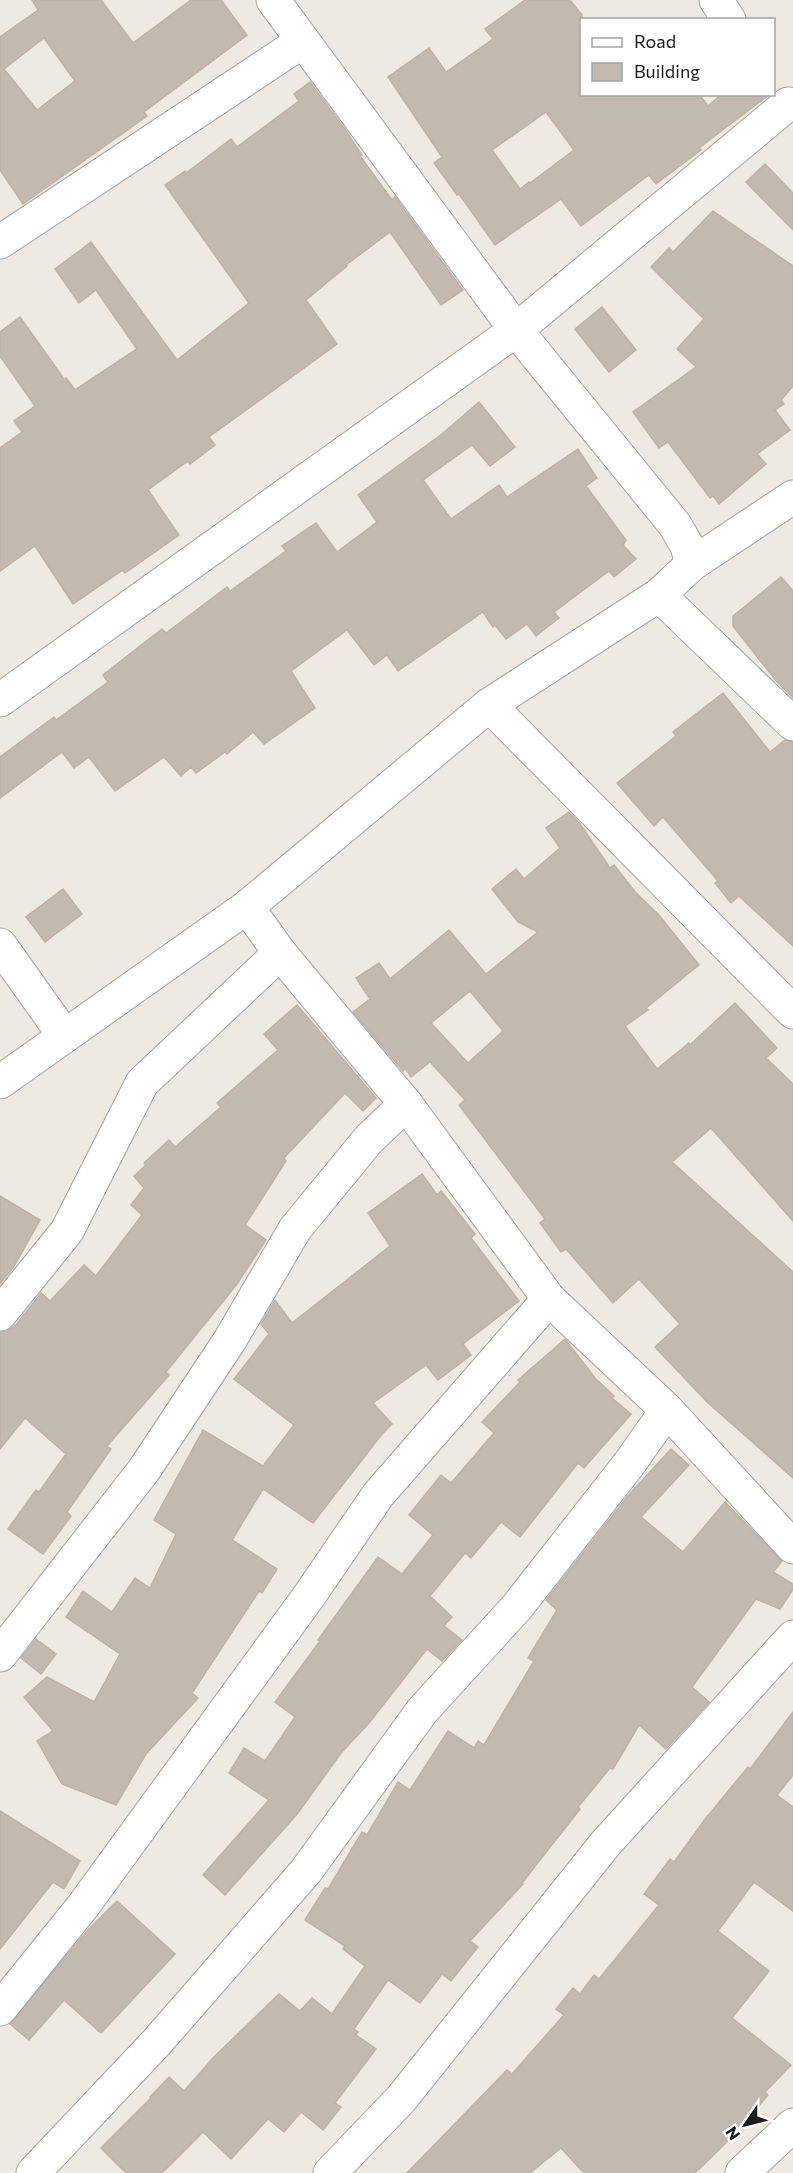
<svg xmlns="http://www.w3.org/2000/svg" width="793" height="2173" font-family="Commissioner,sans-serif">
	<rect width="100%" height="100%" fill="#eeeae2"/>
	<!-- building -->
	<g fill="#c2bab1" stroke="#c0b1a4" stroke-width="1.5" fill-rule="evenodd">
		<path d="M 32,0 L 101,0 L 133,43 L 191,0 L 221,0 L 247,35 L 144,112 L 147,116 L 23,204 L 0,170 L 0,37 L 38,10 ZM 44,38 L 75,81 L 37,110 L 4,69 Z"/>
		<path d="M 525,0 L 570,0 L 582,15 L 582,94 L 699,94 L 708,106 L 722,94 L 770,94 L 699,148 L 701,150 L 656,184 L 649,175 L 581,226 L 561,199 L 495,245 L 459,194 L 457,195 L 434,163 L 442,157 L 388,77 L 429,48 L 446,72 L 493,39 L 485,29 ZM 546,112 L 574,150 L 530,183 L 529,182 L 520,189 L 492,150 Z"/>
		<polygon points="310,82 344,128 362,155 360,156 392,200 395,197 463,290 441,305 390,232 346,265 347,266 306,300 337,344 209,437 215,445 190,464 188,461 148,490 179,535 125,573 123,570 73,604 35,546 0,571 0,448 22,432 14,421 35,406 0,356 0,332 20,317 64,379 66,378 75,390 137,349 96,290 79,303 55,269 91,242 177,360 249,303 165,185 185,171 186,173 231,139 237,147 299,101 294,94"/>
		<polygon points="765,164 793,193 793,230 746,182"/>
		<polygon points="713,211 793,266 793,386 781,400 784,404 775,410 790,430 757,454 766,464 719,504 713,496 710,498 668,442 659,448 633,412 696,367 677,349 704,319 651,267 669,248 673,252"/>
		<polygon points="602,307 636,350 609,372 575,329"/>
		<polygon points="479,402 515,447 490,466 472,445 423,480 451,519 499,485 507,497 578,449 597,478 586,486 626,540 623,545 636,559 614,577 609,571 554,612 559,618 536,636 527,624 506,639 495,625 493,627 483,612 398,671 387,655 374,665 347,630 291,671 315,708 264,744 253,732 227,754 225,752 196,773 191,767 181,776 164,757 115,791 89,757 74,768 62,752 0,798 0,757 54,717 56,720 108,682 103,675 162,629 166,633 227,587 230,591 286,551 282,546 316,523 337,552 377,522 358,495 442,434"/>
		<polygon points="781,577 793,591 793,698 777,682 733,626 733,616"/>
		<polygon points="723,693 770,752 785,740 793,742 793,946 739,896 731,903 715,883 718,881 663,817 654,826 617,783 676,736 673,732"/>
		<path d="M 569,812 L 580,824 L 610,868 L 614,865 L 636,893 L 658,914 L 699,965 L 646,1008 L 648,1010 L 625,1026 L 657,1069 L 689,1043 L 690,1045 L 735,1003 L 777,1048 L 766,1058 L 793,1084 L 793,1221 L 711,1128 L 672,1162 L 793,1272 L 793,1478 L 707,1402 L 655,1347 L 680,1324 L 639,1279 L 613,1303 L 566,1249 L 561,1252 L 540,1223 L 545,1219 L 459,1105 L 465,1100 L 430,1062 L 411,1077 L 405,1068 L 403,1071 L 353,1012 L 370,999 L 356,978 L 379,963 L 390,979 L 449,930 L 486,974 L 538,932 L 518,922 L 492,889 L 516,869 L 524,879 L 560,848 L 546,828 ZM 470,991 L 503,1031 L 468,1063 L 431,1023 Z"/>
		<polygon points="63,889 82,914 45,942 26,917"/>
		<polygon points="297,1005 376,1098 363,1111 345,1093 284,1158 286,1161 245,1225 266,1240 237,1284 166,1372 169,1375 107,1446 111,1449 67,1512 71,1516 43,1554 8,1529 36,1490 39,1492 66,1454 25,1418 0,1449 0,1332 7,1331 15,1326 41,1293 50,1301 84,1265 96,1276 142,1215 131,1205 144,1188 134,1176 146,1165 144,1163 169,1140 175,1147 221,1107 217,1103 278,1050 264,1034"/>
		<polygon points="422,1174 437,1195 441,1191 475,1234 471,1238 519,1301 463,1344 471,1355 438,1380 426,1365 373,1403 392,1424 382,1434 313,1523 263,1489 232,1540 277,1569 262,1593 259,1591 192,1693 198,1698 146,1754 116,1805 62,1784 37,1741 53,1731 24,1697 47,1677 94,1702 120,1654 66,1617 83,1591 112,1612 135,1578 150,1588 176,1534 154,1520 203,1430 263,1466 294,1425 234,1379 269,1334 261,1324 275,1300 292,1323 390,1246 368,1213"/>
		<polygon points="0,1196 40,1220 13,1268 0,1284"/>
		<polygon points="565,1339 595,1378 614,1396 612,1398 631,1414 584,1468 578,1463 520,1537 501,1522 471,1558 465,1553 430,1596 452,1617 444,1626 462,1640 442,1661 427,1649 369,1723 341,1753 298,1813 225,1895 203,1875 269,1800 229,1773 244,1748 265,1761 295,1717 275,1702 320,1641 318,1640 378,1557 402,1574 433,1535 409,1515 441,1475 451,1483 494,1433 482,1422 520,1382 518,1380"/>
		<polygon points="671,1449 689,1465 641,1517 683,1552 725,1502 782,1561 773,1572 793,1584 793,1589 780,1609 756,1599 692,1687 709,1702 666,1749 639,1725 613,1769 610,1768 578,1807 580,1809 522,1883 523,1884 470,1941 478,1947 451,1981 442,1974 420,2003 388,1980 354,2029 358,2032 356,2035 376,2049 335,2103 341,2107 323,2130 301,2112 284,2132 268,2119 231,2159 203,2132 162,2173 126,2173 101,2148 151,2098 150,2097 169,2077 184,2091 214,2057 279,1994 300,2011 312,1998 332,2014 365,1966 343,1949 345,1946 305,1920 325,1888 328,1889 362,1832 367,1835 398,1782 410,1790 448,1731 474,1748 478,1741 484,1745 534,1661 528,1658 557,1610 546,1600 627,1497"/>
		<polygon points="36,1639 56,1654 41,1674 21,1658"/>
		<polygon points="793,1712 793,1775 777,1795 793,1807 793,1911 754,1882 718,1931 769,1971 732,2018 791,2065 765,2092 768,2095 736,2133 695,2173 584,2173 561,2148 530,2173 407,2173 507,2070 512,2074 564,2015 556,2009 573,1988 580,1994 594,1975 599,1979 659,1905 644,1894 670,1859 674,1862 706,1818 748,1767 750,1769"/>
		<polygon points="0,1811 80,1861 64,1889 53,1882 0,1949"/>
		<polygon points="117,1901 175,1954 101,2033 64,2000 29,2040 10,2024 87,1931"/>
	</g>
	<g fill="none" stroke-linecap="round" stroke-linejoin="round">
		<defs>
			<g id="minor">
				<polyline points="273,0 516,330 675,525 687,546 692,564"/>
				<polyline points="716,0 729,20"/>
				<polyline points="0,242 303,41"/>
				<polyline points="659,595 793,724"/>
				<polyline points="0,700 516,330 788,104"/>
				<polyline points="489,705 793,1012"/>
				<polyline points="247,907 280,953 406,1104 549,1299 667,1410 793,1547"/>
				<polyline points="0,945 64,1035"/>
				<polyline points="0,1082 247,907 489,705 659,595 692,564 793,497"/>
				<polyline points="0,1314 67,1231 142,1083 280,953"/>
				<polyline points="0,1655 144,1470 230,1340 295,1229 369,1139 406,1104"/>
				<polyline points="0,2009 83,1906 309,1596 378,1495 549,1299"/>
				<polyline points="33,2173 156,2043 306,1871 422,1711 517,1607 629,1464 667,1410"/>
				<polyline points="330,2173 401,2099 606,1843 793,1637"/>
				<polyline points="742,2173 793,2125"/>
			</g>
		</defs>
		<!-- minor casing -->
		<use href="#minor" stroke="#a3a3a3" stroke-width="35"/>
		<!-- minor -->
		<use href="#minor" stroke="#fff" stroke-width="33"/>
	</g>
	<!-- legend -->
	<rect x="580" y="18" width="195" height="78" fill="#ffffff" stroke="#a4a4a4" stroke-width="1.5"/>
	<rect x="592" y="38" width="30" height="9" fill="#ffffff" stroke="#a4a4a4" stroke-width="1.5"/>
	<text x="634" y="48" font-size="18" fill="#1c1c1c">Road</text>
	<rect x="592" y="63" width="30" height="18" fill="#c2bab1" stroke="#a4a4a4" stroke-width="1.5"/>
	<text x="634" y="78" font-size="18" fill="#1c1c1c">Building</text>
	<!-- north arrow -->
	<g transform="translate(745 2125) rotate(235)" stroke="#ffffff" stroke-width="4.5" paint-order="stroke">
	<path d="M0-4.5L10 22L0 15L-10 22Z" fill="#1c1c1c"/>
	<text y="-9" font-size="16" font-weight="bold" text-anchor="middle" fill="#1c1c1c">N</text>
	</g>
</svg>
